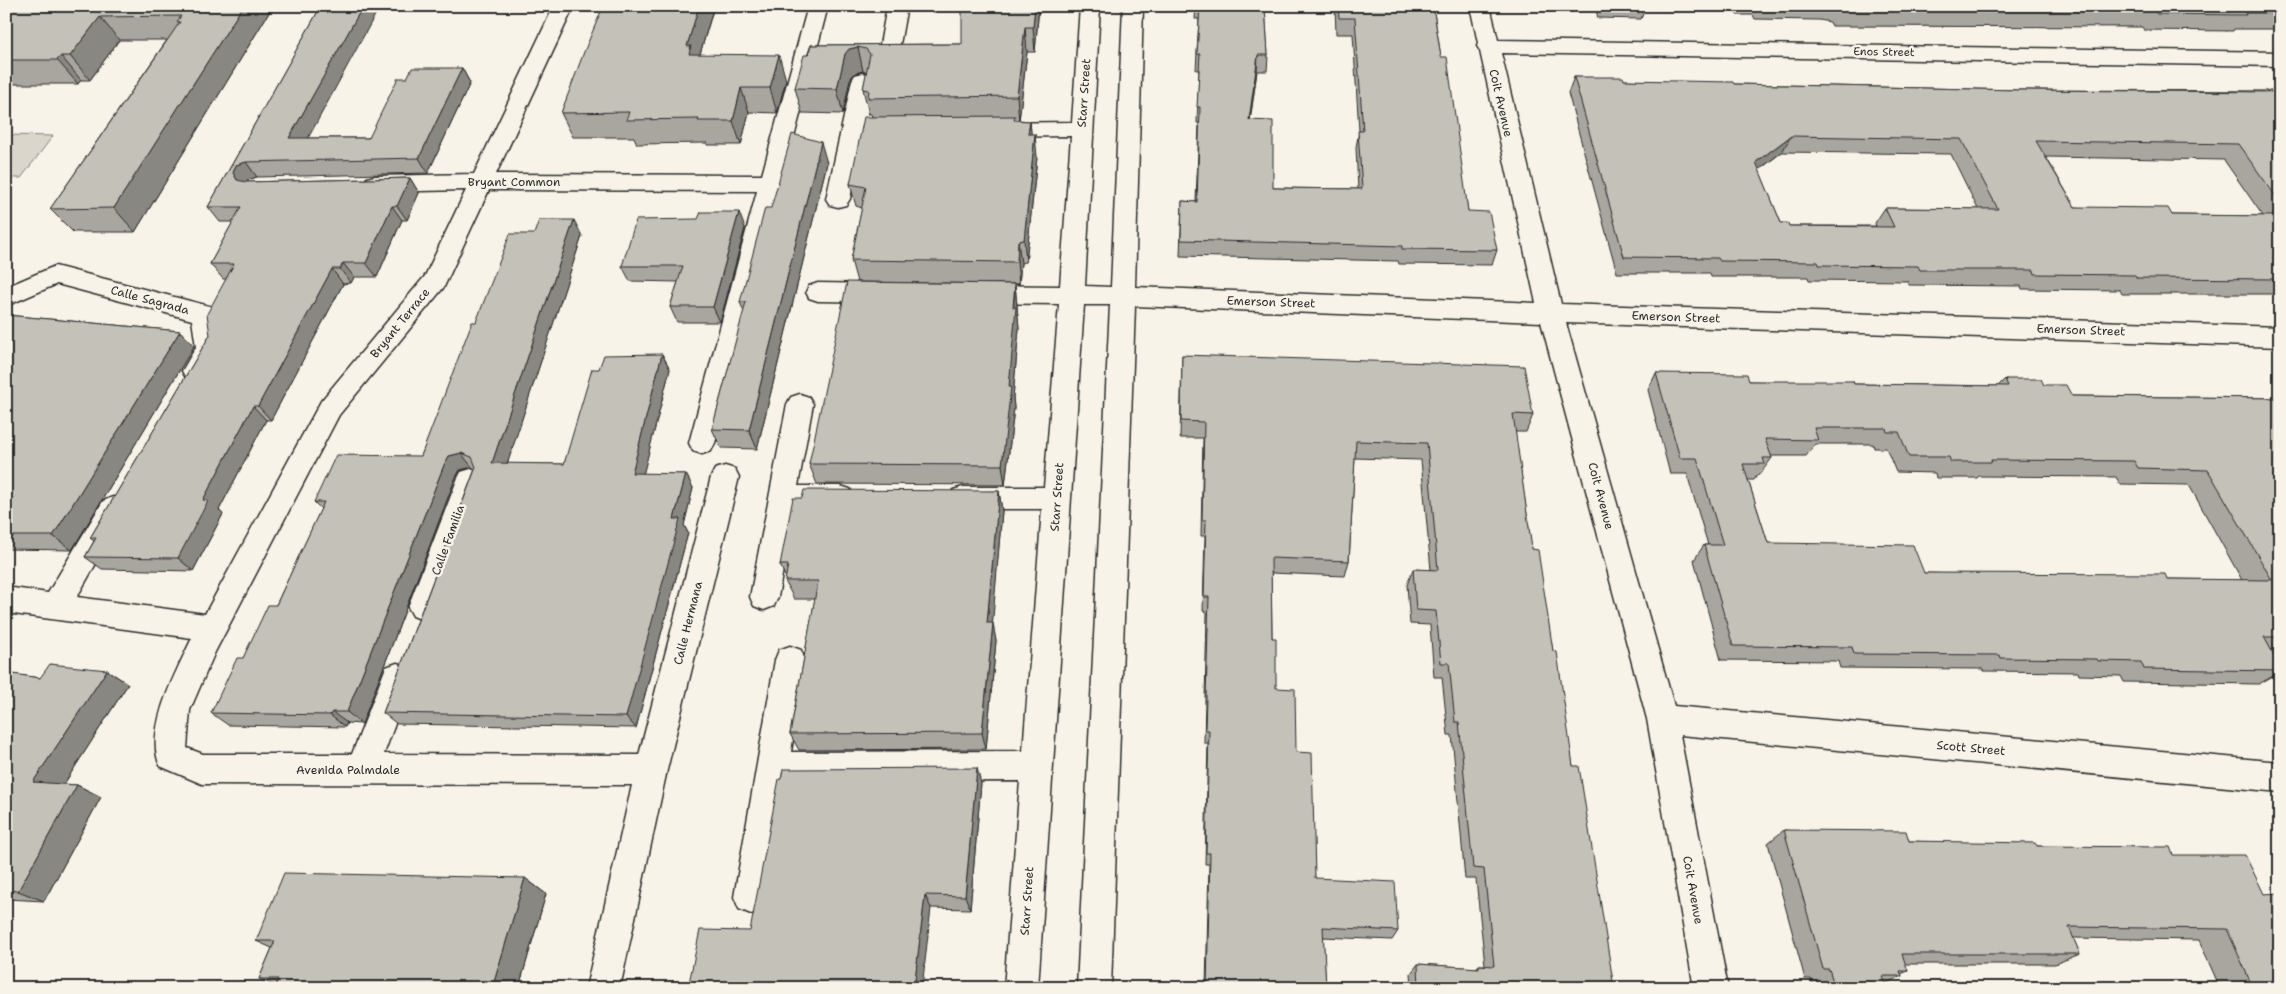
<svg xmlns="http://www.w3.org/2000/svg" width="2286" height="994" font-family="'Shantell Sans',sans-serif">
	<rect width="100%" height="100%" fill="#f7f3e8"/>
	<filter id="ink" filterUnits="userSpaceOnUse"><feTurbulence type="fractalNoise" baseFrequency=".02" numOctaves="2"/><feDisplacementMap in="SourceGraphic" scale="10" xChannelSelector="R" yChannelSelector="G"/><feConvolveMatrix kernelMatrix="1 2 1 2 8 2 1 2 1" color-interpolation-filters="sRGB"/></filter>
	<g filter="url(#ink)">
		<!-- green -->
		<polygon fill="#dad6cc" stroke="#82807c" points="6,135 53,136 21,178 6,178"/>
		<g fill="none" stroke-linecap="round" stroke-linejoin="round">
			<defs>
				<g id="minor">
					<path d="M 554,6 L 574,6 L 496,174 L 762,175 L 808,6 L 828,6 L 715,443 L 711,451 L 702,454 L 693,451 L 689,443 L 757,191 L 489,190 L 444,287 L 339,415 L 215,652 L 190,710 L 187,748 L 203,754 L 352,754 L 386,667 L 397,663 L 408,667 L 412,677 L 384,754 L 639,755 L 711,477 L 715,469 L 725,466 L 735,469 L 739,477 L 667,770 L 620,988 L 586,988 L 632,785 L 202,784 L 160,766 C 144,730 176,672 192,638 L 6,613 L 6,587 L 48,593 L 103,501 L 113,497 L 123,501 L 127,509 L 77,597 L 205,614 L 321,401 L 425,276 L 466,190 L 375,192 L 367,190 L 364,184 L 367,178 L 375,176 L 474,174 Z"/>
					<polygon points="887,6 907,6 899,50 896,55 889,57 882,55 879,50"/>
					<polygon points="1080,6 1100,6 1085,286 1111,287 1123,6 1143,6 1135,287 1536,303 1480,51 1477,46 1478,43 1470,6 1490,6 1498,40 2280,52 2280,66 1501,53 1561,304 2280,327 2280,347 1566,323 1674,706 2280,762 2280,792 1680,735 1728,988 1694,988 1647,719 1541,322 1135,306 1111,988 1077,988 1110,305 1084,305 1038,988 1004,988 1020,781 786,782 768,897 763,909 751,914 739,909 734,897 775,660 779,650 790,646 801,650 805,660 791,752 1023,751 1042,509 963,509 953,506 949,498 953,490 963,487 1044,487 1059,304 979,303 970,300 967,294 970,288 979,285 1060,286 1071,136 994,137 986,135 983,130 986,125 994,123 1072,122"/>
					<polygon points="863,73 871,75 874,80 865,124 898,124 906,126 909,131 906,136 898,138 862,138 850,199 846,205 838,207 830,205 826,199 852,80 855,75"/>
					<polygon points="55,266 213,307 216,314 222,348 204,378 195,381 186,378 182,371 196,347 192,320 57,284 6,306 6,287"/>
					<polygon points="818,283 882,284 891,287 894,293 891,299 882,302 818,301 809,298 806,292 809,286"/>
					<polygon points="800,394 809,397 813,404 798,486 840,486 850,489 854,497 850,505 840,508 794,508 778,597 774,606 764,610 754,606 750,597 787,404 791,397"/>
					<polygon points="471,469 481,472 485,480 438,607 433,616 423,620 413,616 408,607 457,480 461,472"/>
				</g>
			</defs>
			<!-- minor casing -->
			<use href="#minor" stroke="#2b2b2b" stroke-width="3"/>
			<!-- minor -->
			<use href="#minor" fill="#f7f3e8" fill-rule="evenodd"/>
		</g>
		<!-- wall -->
		<g fill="#a9a69f" stroke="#2b2b2b" fill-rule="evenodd">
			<polygon points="6,6 273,6 135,232 73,232 50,209 167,40 119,40 90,80 81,80 78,84 6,84"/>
			<polygon points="321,6 308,138 369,138 407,78 462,68 470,83 428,173 257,177 247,180 247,182 410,178 419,193 407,220 402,220 377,277 354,277 351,283 343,284 271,420 266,420 219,510 223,514 193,571 102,569 85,557 94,541 90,538 210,335 226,279 223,279 210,264 233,222 220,222 208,207"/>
			<polygon points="606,6 806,6 714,7 700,54 786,80 777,113 749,112 741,145 707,145 707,143 637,144 634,137 573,137 561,113"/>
			<polygon points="1039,6 1035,52 1027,52 1019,120 1030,121 1031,134 1037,157 1026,262 1021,263 1019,284 857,282 851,260 862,208 856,206 850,184 872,117 871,114 869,114 863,89 867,72 863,71 855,73 850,79 843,114 802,113 795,88 811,45 962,44"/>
			<polygon points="1196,6 1265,6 1268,55 1267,71 1257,71 1250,120 1273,188 1358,189 1356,147 1359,131 1353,34 1336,34 1335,6 1433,6 1441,57 1468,211 1497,250 1492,265 1399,264 1398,261 1180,256 1182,201 1196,202 1199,123 1197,123 1199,70 1196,70 1199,19 1195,19"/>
			<polygon points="1595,6 1646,6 1641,19 1598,18"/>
			<polygon points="1658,6 2280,6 2280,29 2234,29 2233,31 2144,30 2142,27 1832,26 1830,22 1819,20 1755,19 1753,15 1737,15 1735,11 1659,10"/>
			<path d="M 1574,77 L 1624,80 L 1734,84 L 2020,90 L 2280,91 L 2280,294 L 2122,294 L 2120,290 L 2022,289 L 2021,286 L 1909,285 L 1907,281 L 1809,280 L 1808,277 L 1711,277 L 1710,273 L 1617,273 L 1568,93 ZM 1782,152 L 1951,154 L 1978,209 L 1885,208 L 1875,223 L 1876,226 L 1789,226 L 1781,223 L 1759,170 ZM 2046,157 L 2224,160 L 2263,216 L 2172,215 L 2075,207 Z"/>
			<polygon points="827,163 757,449 721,448 712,429 744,312 740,302"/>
			<polygon points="745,228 720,322 677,322 670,307 678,282 630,281 622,266"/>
			<polygon points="582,236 507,464 564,464 599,369 662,354 670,369 643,474 686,474 693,488 684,525 688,533 636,728 397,724 383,713 475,469 472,467 460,470 455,479 362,724 347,723 345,727 228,725 211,713 243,658 276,605 321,509 314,502 421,456 476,322"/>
			<polygon points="1015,284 1019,328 1013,397 1014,408 1005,485 817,484 809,464"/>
			<polygon points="6,315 180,331 194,346 72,550 6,549"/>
			<polygon points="1182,355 1533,415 1526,432 1515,432 1532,549 1553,651 1573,766 1614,988 1412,988 1411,973 1418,964 1476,968 1479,965 1485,965 1476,879 1465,879 1452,735 1448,735 1442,677 1434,677 1430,625 1410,624 1407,585 1413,569 1431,570 1421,460 1355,458 1349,561 1345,576 1271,573 1272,638 1276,688 1296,752 1315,878 1398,931 1392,940 1323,937 1326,988 1206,988 1209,864 1205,864 1208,743 1204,743 1207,612 1203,611 1205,536 1201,536 1203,438 1180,438"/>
			<path d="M 1656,373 L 1749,381 L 1854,384 L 1998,386 L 2005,379 L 2044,385 L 2072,396 L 2280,398 L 2280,650 L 2271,650 L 2280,672 L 2259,684 L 2124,682 L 2121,676 L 2079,675 L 2078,672 L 1984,671 L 1983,669 L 1840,668 L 1838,661 L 1721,660 L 1694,560 L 1704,545 L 1708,545 L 1687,474 L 1670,474 L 1648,390 ZM 1815,444 L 1873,444 L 1874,448 L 1886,448 L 1896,472 L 1935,473 L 1936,478 L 1977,478 L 1979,476 L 2116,477 L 2120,484 L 2189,485 L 2242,580 L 2167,579 L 1924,573 L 1768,543 L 1748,480 L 1754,480 L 1758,474 L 1760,474 L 1772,458 L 1771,456 L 1806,456 Z"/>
			<polygon points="999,491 1002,511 992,623 996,641 986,749 799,750 790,734 815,599 794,599 785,581 786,578 780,565 802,498"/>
			<polygon points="107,670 128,684 64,784 77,785 101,797 44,901 6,899 6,673 40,678"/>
			<polygon points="981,783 970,909 931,908 750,931"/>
			<polygon points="1784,830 1909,841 2037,846 2173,855 2280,988 2220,988 2199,940 2073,938 2080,954 2055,964 1905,964 1908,971 1901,974 1902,976 1884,984 1886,988 1814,988 1811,979 1805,979 1768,843"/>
			<polygon points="525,878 546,894 519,987 276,986 259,979 272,948 256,941"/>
		</g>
		<!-- shaded-wall -->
		<g fill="#898782" stroke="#2b2b2b">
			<polygon points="243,6 273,6 135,232 114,208"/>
			<polygon points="363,6 380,6 300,153 289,138"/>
			<polygon points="699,6 714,6 697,64 689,54 687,46"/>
			<polygon points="1035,6 1039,6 1035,52 1033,27"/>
			<polygon points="100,17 119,40 90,80 70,56"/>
			<polygon points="1025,27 1027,52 1019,121 1017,96"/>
			<polygon points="858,47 863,71 855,73 850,79 843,114 837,89 845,54 849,49"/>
			<polygon points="779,55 786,80 777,113 770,88"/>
			<polygon points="1258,55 1257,71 1248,136 1249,120"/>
			<polygon points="61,56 81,80 78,84 57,60"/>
			<polygon points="462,68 470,83 428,173 419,158"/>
			<polygon points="741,88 749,112 741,145 733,121"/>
			<polygon points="1030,121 1032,143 1028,134"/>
			<polygon points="1035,134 1037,157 1026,262 1024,240"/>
			<polygon points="1791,136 1782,152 1748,178 1756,162"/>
			<polygon points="821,142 827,163 757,449 749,430"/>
			<polygon points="246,162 257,177 247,180 244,188 237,180 233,173 236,165"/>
			<polygon points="410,178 419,193 407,220 397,206"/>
			<polygon points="392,206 402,220 377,277 366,263"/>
			<polygon points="739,212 745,228 720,322 713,307"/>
			<polygon points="574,220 582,236 503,477 492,463"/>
			<polygon points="1018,241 1021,263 1019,284 1017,262"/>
			<polygon points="343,263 354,277 351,283 340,269"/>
			<polygon points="332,269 343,284 271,420 258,406"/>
			<polygon points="1015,284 1019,328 1013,397 1014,408 1005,485 1002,465 1009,387"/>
			<polygon points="180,331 194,346 72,550 53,536"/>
			<polygon points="662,354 670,369 640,487 632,473"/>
			<polygon points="253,406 266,420 219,510 223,514 193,571 178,558 203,500"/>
			<polygon points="461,453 472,467 460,470 455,479 362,724 347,712 444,465 449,456"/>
			<polygon points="686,474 693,488 684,525 688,533 636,728 626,717 674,519"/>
			<polygon points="999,491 1002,511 991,641 987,623"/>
			<polygon points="993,623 996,641 986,749 982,733"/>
			<polygon points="107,670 128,684 57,795 33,782"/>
			<polygon points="332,712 347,723 345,727 330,715"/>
			<polygon points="977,768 981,783 970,909 965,896"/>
			<polygon points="77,785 101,797 44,901 18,891"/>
			<polygon points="525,878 546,894 519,987 520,988 504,988 494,982"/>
			<polygon points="925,895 931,908 922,988 914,988"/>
		</g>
		<!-- building -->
		<g fill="#c4c1b9" stroke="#2b2b2b" fill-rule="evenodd">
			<polygon points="6,6 243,6 114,208 50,209 180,22 177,22 181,16 100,17 70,56 61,56 57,60 6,60"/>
			<polygon points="321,6 363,6 289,138 369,138 398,78 407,78 412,68 462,68 419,158 246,162 236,165 233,173 237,180 246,182 410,178 397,206 392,206 366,263 343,263 340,269 332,269 258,406 253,406 203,500 208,501 178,558 85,557 96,538 90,538 210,335 207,314 234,264 210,264 241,207 208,207"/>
			<polygon points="606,6 699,6 687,46 691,46 689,54 779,55 770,88 741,88 733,121 698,121 699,119 626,120 629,112 561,113 584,52 602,9 605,9"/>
			<polygon points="962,6 1035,6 1033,27 1025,27 1017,96 868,98 869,90 863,89 870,54 866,49 858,47 849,49 845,54 837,89 795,88 804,55 808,55 811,45 962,44"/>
			<polygon points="1200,6 1265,6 1268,55 1258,55 1249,120 1273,121 1273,188 1362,189 1358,131 1363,131 1355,18 1339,18 1338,6 1433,6 1441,57 1447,57 1468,211 1489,212 1497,250 1402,249 1402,246 1181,240 1182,201 1197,202 1200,107 1197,107 1200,54 1197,54"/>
			<polygon points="1838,6 2280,6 2280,13 2245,13 2246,15 2157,14 2154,11 1840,10"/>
			<path d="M 1574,77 L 1623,77 L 1624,80 L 1733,82 L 1734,84 L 2020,90 L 2280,92 L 2280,202 L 2238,144 L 2036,141 L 2075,207 L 2168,208 L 2172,215 L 2280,216 L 2280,279 L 2137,278 L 2135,275 L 2035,274 L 2034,270 L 1920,270 L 1918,266 L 1819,265 L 1818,262 L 1720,261 L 1718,258 L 1624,257 ZM 1791,136 L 1961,139 L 1998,209 L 1885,208 L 1894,227 L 1789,226 L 1788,223 L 1781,223 L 1756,162 Z"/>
			<polygon points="1015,116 1014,120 1030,121 1028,134 1035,134 1024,240 1018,241 1017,262 851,260 866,187 850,184 864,117"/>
			<polygon points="792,134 821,142 749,430 712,429 746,302 740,302 765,208 771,208"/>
			<polygon points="701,212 739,212 713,307 670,307 683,266 622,266 636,220 698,219"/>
			<polygon points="539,220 574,220 492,463 564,464 592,369 599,369 604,355 662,354 632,473 686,474 674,519 680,519 626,717 383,713 476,467 472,457 461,453 449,456 444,465 347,712 332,712 330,715 211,713 237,658 243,658 268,605 276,605 324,502 314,502 336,455 421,456 472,322 476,322 510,234 534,234"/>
			<polygon points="847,282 1015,284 1013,307 1016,307 1009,387 1011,387 1002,465 809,464"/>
			<polygon points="6,315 180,331 53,536 6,536"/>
			<polygon points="1182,355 1524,366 1533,415 1513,414 1532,549 1538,550 1553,651 1557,652 1573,766 1579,766 1614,988 1419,988 1418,964 1479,968 1479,965 1494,966 1484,869 1473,868 1459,722 1455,722 1449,663 1441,663 1436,611 1416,610 1413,569 1438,570 1427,443 1356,441 1349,561 1271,558 1272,638 1276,638 1276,688 1295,689 1296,752 1312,753 1315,878 1395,882 1398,931 1323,927 1326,988 1227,988 1207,987 1210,853 1206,853 1209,730 1205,730 1209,597 1204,597 1206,520 1202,520 1204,422 1181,421"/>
			<path d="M 1656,373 L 1747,374 L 1749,381 L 1853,381 L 1854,384 L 2008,386 L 2005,379 L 2041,379 L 2044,385 L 2066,385 L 2072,396 L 2280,398 L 2280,637 L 2264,637 L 2280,666 L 2280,671 L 2144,669 L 2141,662 L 2098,661 L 2097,659 L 2001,658 L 2000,655 L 1854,654 L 1852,647 L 1733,646 L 1704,545 L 1723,545 L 1697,458 L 1680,458 ZM 1814,428 L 1886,428 L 1887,432 L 1899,432 L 1909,457 L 1949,457 L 1951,462 L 1992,462 L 1991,460 L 2134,461 L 2138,468 L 2208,470 L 2272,580 L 2167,579 L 2165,574 L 1924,573 L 1913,545 L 1768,543 L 1743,464 L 1765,464 L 1763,458 L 1772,458 L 1765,439 L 1818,440 Z"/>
			<polygon points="804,490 999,491 987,623 993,623 982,733 790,734 818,581 785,581 788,565 780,565 793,498 802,498"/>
			<polygon points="50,664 107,670 33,782 77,785 18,891 6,890 6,673 40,678"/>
			<polygon points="977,768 965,896 925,895 914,988 688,988 700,930 750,931 779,779 781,779 783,769"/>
			<polygon points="1784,830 1906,831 1909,841 2035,843 2037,846 2170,847 2173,855 2245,855 2264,894 2280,893 2280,988 2253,988 2227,929 2069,927 2080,954 1902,954 1908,971 1900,971 1902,976 1882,976 1886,988 1835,988 1829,969 1823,969"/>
			<polygon points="284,873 525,878 494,982 512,983 510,988 275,988 278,979 259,979 275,941 256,941"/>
		</g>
	</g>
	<g text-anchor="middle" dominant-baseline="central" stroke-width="5" stroke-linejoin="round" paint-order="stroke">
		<!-- far-street labels -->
		<g font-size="11" fill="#2b2b2b" stroke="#f7f3e8">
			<text transform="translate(1884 52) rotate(1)">Enos Street</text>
		</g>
		<!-- street labels -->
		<g font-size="12" fill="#2b2b2b" stroke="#f7f3e8">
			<text transform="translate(1084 93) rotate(-86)">Starr Street</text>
			<text transform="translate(1501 103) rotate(77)">Coit Avenue</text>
			<text x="514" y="182">Bryant Common</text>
			<text transform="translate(150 300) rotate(15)">Calle Sagrada</text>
			<text transform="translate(1271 302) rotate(2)">Emerson Street</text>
			<text transform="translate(1676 317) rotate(2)">Emerson Street</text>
			<text transform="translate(400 323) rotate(-51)">Bryant Terrace</text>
			<text transform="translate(2081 330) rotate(2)">Emerson Street</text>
			<text transform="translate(1601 496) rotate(75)">Coit Avenue</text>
			<text transform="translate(1057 497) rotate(-86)">Starr Street</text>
			<text transform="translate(448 540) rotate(-70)">Calle Familia</text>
			<text transform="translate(688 623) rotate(-76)">Calle Hermana</text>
			<text transform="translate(1971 748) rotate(5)">Scott Street</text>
			<text x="348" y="770">Avenida Palmdale</text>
			<text transform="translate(1693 890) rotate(80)">Coit Avenue</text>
			<text transform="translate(1027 901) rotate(-86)">Starr Street</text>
		</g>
	</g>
	<!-- margin -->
	<rect width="2286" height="994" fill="none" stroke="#f7f3e8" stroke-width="25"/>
	<rect x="12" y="12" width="2261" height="969" fill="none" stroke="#2b2b2b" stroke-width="2" filter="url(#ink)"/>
</svg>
